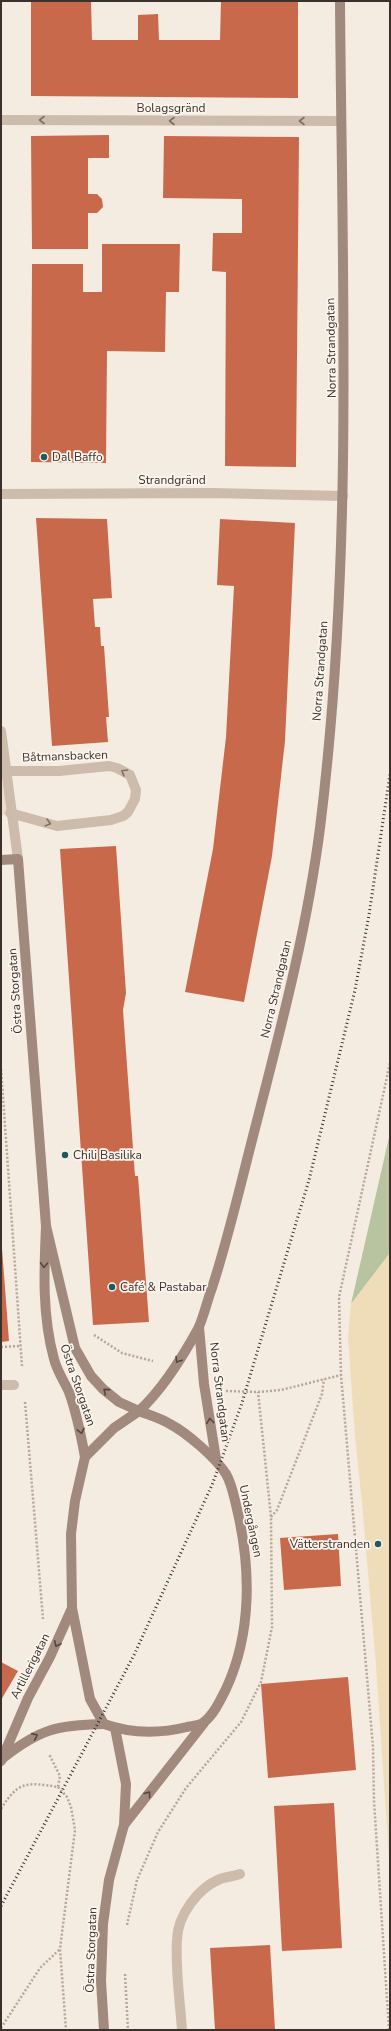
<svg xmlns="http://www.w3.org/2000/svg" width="391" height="2031" font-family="'Nunito Sans',sans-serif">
	<rect width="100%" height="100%" fill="#f4ebe1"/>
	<!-- green -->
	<polygon fill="#b8c4a0" points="390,1133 390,1253 351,1304"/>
	<!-- sand -->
	<polygon fill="#efdcb8" points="390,1253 390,1874 376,1665 362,1503 355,1436 348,1337 351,1304"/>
	<!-- plaza -->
	<polygon fill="#ecdcc8" points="1,731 10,813 1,816"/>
	<!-- building -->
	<g fill="#c8694b">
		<polygon points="31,1 91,1 92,40 138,40 138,15 158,14 159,40 220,40 221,1 298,1 298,98 31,96"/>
		<polygon points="109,135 109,158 88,158 88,194 97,194 102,199 103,207 97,213 88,213 88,249 32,249 31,136"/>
		<polygon points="164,136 299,137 296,467 225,466 226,272 212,271 213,233 242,233 242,199 163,198"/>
		<polygon points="102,244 180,244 179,292 166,292 165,352 107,351 106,463 31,462 32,264 83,264 83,292 102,292"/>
		<polygon points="36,518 107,519 112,598 93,599 95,627 100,627 101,646 104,646 109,717 106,717 108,742 52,746"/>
		<polygon points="220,519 295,523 285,741 272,856 244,1002 185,992 213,849 226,737 234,586 217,585"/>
		<polygon points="116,846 126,993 123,1010 135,1176 138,1176 149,1322 93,1325 60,849"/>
		<polygon points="1,1235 9,1341 1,1342"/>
		<polygon points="338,1534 341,1586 284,1590 280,1538"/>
		<polygon points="1,1662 18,1671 1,1700"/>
		<polygon points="348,1677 356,1770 268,1778 261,1684"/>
		<polygon points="334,1803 342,1948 282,1951 274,1806"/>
		<polygon points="270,1945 275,2030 215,2030 210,1948"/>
	</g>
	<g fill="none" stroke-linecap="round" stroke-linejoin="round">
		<!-- path -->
		<g stroke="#b9a596" stroke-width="2.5" stroke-dasharray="2 2" stroke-linecap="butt">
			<polyline points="1,1069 22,1366"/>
			<polyline points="94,1335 122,1353 153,1361"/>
			<polyline points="1,1347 20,1346"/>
			<polyline points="226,1391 258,1392 281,1390 341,1375"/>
			<polyline points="25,1402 43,1619"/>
			<polyline points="271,1517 277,1510 322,1394 324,1379"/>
			<polyline points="58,1787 67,1797 71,1807 75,1830 60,1949 66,2030"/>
			<path d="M 1,1809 C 18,1781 27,1782 58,1787 L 60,1776 L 49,1754"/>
			<polyline points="127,1925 137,1880 158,1832 186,1788 241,1722 261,1682 272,1627 271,1517 258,1392"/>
			<polyline points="125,1974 128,2030"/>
			<polyline points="1,2028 40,1968 60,1949"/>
			<polyline points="389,2030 374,1801 373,1747 341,1375 339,1297 390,1063"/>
		</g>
		<!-- lane -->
		<path stroke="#cdbbac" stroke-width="10" d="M 182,2030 C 180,2001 175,1968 177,1939 C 178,1915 198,1888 220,1879 C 226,1877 234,1876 240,1874"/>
		<!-- street -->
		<g stroke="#cdbbac" stroke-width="10">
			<polyline points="1,120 341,121"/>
			<polyline points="1,494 211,493 343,496"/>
			<polyline points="1,731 18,859"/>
			<polyline points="6,771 59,771 109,766 117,768 130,775 136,790 135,799 128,812 123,816 111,820 57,826 10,813"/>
			<polyline points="1,1385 14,1385"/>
		</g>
		<!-- secondary -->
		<g stroke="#a18a7d" stroke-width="10">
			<path d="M 1,860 L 18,859 L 46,1226 C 44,1271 42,1315 54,1359 C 57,1371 64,1381 69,1392 C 77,1414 81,1435 85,1457"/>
			<path d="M 46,1226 L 75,1348 L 91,1376 L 103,1389 L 119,1402 L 139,1411 C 163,1389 182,1358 198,1329 C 204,1316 207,1301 212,1288 C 227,1242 238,1195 250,1148 C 277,1042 306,937 320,828 C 354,554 342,277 340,1"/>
			<polyline points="199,1327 204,1384 216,1459"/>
			<path d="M 139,1411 C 149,1415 160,1418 170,1424 C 187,1433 216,1458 226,1474 C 232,1484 234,1497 237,1509 C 251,1568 252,1633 226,1689 C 220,1701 214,1714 204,1722 C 201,1725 192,1726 187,1727 C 158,1734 132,1734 104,1724 L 90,1699 L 72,1608 L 71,1534 L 75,1501 L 85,1457 L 114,1428 Z"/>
			<path d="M 3,1758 C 40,1729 57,1725 104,1724"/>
			<polyline points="1,1761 28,1698 50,1657 72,1608"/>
			<polyline points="124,1825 204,1723"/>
			<polyline points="104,2030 101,1981 103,1924 109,1880 124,1825 126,1784 115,1728"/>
		</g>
		<!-- rail -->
		<polyline stroke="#3b302b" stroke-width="3" stroke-dasharray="1 3" stroke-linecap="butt" points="1,1906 134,1655 212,1485 241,1406 309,1180 355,990 369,915 390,774"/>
	</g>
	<!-- one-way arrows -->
	<defs><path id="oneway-chevron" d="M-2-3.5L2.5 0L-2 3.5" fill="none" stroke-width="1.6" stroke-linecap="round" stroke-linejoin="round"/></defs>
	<g stroke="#7d6f65">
		<use href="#oneway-chevron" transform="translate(42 120) rotate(-180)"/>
		<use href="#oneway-chevron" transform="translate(172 121) rotate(-180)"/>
		<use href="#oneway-chevron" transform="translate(302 121) rotate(-180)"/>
		<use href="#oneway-chevron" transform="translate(124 772) rotate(-149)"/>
		<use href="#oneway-chevron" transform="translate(48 823) rotate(15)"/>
	</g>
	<g stroke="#544640">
		<use href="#oneway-chevron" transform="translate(44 1265) rotate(93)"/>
		<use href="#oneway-chevron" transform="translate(178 1360) rotate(122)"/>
		<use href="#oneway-chevron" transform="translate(106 1391) rotate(-140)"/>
		<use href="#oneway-chevron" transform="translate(210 1421) rotate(-98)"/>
		<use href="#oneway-chevron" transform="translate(81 1431) rotate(78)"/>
		<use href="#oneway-chevron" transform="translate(57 1644) rotate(115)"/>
		<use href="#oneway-chevron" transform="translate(35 1736) rotate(-24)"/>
		<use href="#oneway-chevron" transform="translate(148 1794) rotate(-53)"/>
	</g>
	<!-- markers -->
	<g fill="#1f5a5e" stroke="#fbf5ee" stroke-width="1.5">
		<circle cx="44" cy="457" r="4"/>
		<circle cx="65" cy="1155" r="4"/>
		<circle cx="112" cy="1287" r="4"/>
		<circle cx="378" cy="1544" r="4"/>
	</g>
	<g text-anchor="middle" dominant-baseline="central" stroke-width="3.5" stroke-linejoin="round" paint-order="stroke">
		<!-- street labels -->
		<g font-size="12" fill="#3b302b" stroke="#fbf5ee">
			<text x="171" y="108">Bolagsgränd</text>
			<text transform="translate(331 348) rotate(-91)">Norra Strandgatan</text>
			<text x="172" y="480">Strandgränd</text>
			<text transform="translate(320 671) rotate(-86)">Norra Strandgatan</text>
			<text transform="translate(65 756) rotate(-2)">Båtmansbacken</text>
			<text transform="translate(276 989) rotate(-77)">Norra Strandgatan</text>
			<text transform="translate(15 991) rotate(-94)">Östra Storgatan</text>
			<text transform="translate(78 1385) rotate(71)">Östra Storgatan</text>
			<text transform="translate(220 1392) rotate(83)">Norra Strandgatan</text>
			<text transform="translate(251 1521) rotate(78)">Undergången</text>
			<text transform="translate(30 1666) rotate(-63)">Artillerigatan</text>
			<text transform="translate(91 1950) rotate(-88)">Östra Storgatan</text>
		</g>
		<!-- poi labels -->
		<g font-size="12" fill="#3b302b" stroke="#fbf5ee" text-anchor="start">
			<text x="52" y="457">Dal Baffo</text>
			<text x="73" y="1155">Chili Basilika</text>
			<text x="120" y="1287">Café &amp; Pastabar</text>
			<text x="370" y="1544" text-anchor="end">Vätterstranden</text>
		</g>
	</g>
	<!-- border -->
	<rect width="391" height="2031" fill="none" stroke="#3b302b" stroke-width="4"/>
</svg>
